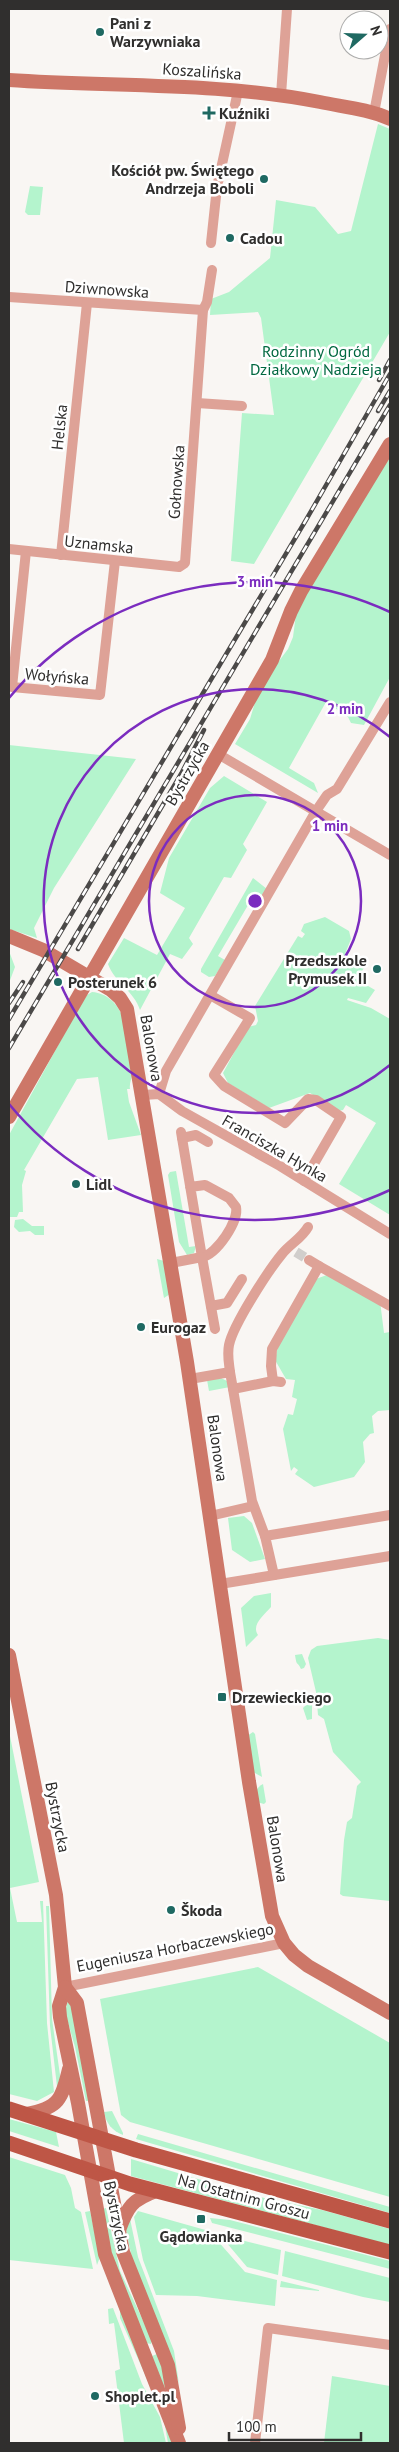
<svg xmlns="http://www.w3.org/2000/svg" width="399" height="2452" font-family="'PT Sans',sans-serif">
	<rect width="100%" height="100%" fill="#f9f6f3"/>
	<!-- green -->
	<g fill="#b4f4cd">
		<polygon points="378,124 390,129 390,332 254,564 231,561 242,413 274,415 261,318 258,312 210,315 211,299 229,292 270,258 276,200 315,207 338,234 351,231"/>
		<polygon points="30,186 43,187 40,215 28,215 25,212"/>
		<polygon points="390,454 390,677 364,725 351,723 348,717 326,702 289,768 314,783 318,793 235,744 250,719 256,699 276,665 288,649 293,637 296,614 307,592"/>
		<polygon points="9,745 136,759 54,888 34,928 37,938 9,929"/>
		<path d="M 224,776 L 267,802 L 243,844 L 247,850 L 231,878 L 224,877 L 189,938 L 193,944 L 182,959 L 170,954 L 140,1010 C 134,991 115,983 108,964 L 124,938 L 157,955 L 185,908 L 160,893 L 169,858 L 210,788 Z"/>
		<polygon points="253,878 267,889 261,899 254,895 218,956 225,960 215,976 209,977 201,972 201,969"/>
		<polygon points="325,917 349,931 351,939 345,954 365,966 359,976 354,975 351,982 356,979 375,990 366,1003 348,998 347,1000 371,1008 390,1019 390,1215 339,1184 376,1123 346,1105 343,1110 338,1111 310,1093 269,1108 228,1083 223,1073 248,1027 256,1025 258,1021 255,1006 298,936 302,938 305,934 301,931 304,924"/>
		<polygon points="9,951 15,967 9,983"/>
		<path d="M 92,992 C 128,995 131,1045 132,1073 C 132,1079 129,1083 130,1089 L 127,1089 L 129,1102 L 141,1135 L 108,1140 L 98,1077 L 77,1079 L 24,1170 L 26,1171 L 22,1185 L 23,1212 L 19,1212 L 17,1217 L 9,1217 L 9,1135 L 78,1009 L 87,995 Z"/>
		<polygon points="176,1171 189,1247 196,1246 194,1253 187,1255 179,1242 168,1175 170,1172"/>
		<polygon points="23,1219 32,1226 44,1226 44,1235 35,1235 30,1231 19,1232 14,1227 15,1220"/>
		<polygon points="157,1259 164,1261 170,1294 164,1298"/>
		<polygon points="332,1273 380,1301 384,1333 390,1332 390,1410 378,1411 372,1416 374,1433 370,1434 363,1442 365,1462 354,1477 314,1487 295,1474 298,1470 294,1467 291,1471 283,1429 288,1414 293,1415 297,1399 292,1397 295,1380 286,1379 275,1360 279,1341 316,1279"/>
		<polygon points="221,1378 227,1381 230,1387 209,1391 207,1380"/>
		<polygon points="244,1516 252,1523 265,1559 250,1562 232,1550 228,1518"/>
		<path d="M 271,1593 L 271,1607 C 264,1615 251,1625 258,1635 L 246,1647 L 241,1608 L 254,1596 Z"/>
		<polygon points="378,1638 390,1640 390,1901 343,1896 340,1894 344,1840 347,1822 352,1818 357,1786 361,1782 333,1752 324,1719 318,1715 316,1692 308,1658 311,1650 317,1646"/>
		<path d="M 302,1654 L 306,1664 L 304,1668 L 301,1669 C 297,1660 297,1668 295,1655 Z"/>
		<polygon points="307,1700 312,1703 312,1719 307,1720 303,1708 307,1704"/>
		<polygon points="9,1731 39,1882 10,1888 17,1922 42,1922 40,1901 43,1901 47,2023 54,2092 37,2101 9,2094"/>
		<polygon points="253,1732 255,1734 262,1777 253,1772 247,1736"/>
		<path d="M 263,1784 L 266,1802 L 264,1804 L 257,1802 C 255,1794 255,1788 263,1784 Z"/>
		<polygon points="46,1906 49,1906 52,2019 61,2082 58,2095 50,2026"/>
		<polygon points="258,1967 390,2043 390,2197 130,2122 121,2115 100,1999"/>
		<polygon points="69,1996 90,2101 86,2101 75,2047 65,2012"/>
		<path d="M 112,2111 L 123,2133 L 123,2135 C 112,2131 106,2123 104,2112 Z"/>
		<polygon points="9,2119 56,2132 59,2147 9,2131"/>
		<polygon points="138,2134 390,2207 390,2213 136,2139"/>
		<polygon points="9,2157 65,2175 71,2188 75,2208 81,2212 93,2269 9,2260"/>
		<polygon points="131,2159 255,2196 322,2210 390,2229 390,2245 131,2176"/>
		<polygon points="106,2208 120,2271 152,2340 151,2344 146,2343 113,2260 102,2209"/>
		<polygon points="90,2211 100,2257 97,2265 85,2212"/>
		<polygon points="138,2211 209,2231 245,2272 277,2280 275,2306 197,2296 156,2295 143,2260 134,2217"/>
		<polygon points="129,2214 138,2257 174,2351 179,2384 172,2361 133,2263 126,2230"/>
		<polygon points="210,2218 230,2220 390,2261 390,2269 212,2223"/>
		<polygon points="220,2235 281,2250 278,2275 247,2267"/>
		<polygon points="285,2251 390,2278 390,2302 363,2297 282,2276"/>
		<polygon points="281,2281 319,2290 319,2291 280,2287"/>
		<polygon points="113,2308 142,2384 160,2417 166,2443 124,2443 115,2371 120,2369 114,2323 109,2324 108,2309"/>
		<polygon points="120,2308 164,2415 172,2443 168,2443 163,2415 120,2318"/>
		<polygon points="157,2354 164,2371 171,2405 152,2356"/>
		<polygon points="332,2376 390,2386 390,2443 324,2443"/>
	</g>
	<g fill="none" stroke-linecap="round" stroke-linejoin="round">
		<!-- street-tunnel -->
		<polyline stroke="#d1cecc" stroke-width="10" stroke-dasharray="10 5" stroke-linecap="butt" points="296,1252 309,1260"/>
		<!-- street -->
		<g stroke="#dea297" stroke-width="10">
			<polyline points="281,95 287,9"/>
			<polyline points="374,113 390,29"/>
			<polyline points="211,243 217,187 238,91"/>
			<polyline points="9,297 203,310"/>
			<polyline points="197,403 242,406"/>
			<polyline points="9,549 179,567 185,563 203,310 207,302 212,270"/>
			<polyline points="26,551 12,687 100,695 115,561"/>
			<polyline points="61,555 87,303"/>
			<polyline points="218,754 390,855"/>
			<polyline points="210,995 250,1018 214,1075 224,1086 285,1123 308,1099 316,1100 341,1117 304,1181"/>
			<polyline points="159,1094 166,1071 316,811 327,795 337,789 390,702"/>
			<polyline points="143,1095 159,1094 182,1111 280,1166 390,1234"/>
			<path d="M 181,1132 L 202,1257 C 217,1254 239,1221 236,1207 L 229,1198 L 205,1185 L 190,1187"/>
			<polyline points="182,1138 196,1135 208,1142"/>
			<polyline points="309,1260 319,1266"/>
			<polyline points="171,1263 202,1257 215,1329"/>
			<polyline points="211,1306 227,1303 242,1279"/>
			<path d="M 230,1372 C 229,1363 227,1355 229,1345 C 233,1325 268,1271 282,1254 C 290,1244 302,1238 308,1227"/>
			<polyline points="190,1379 230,1372 233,1389 273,1381 281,1382"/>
			<polyline points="273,1381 271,1366 272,1349 319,1266 390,1306"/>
			<polyline points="233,1389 252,1501 265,1536"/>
			<polyline points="210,1516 253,1506"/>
			<polyline points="274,1575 265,1536 390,1515"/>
			<polyline points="220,1584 390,1556"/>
			<polyline points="65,1987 284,1943"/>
			<polyline points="255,2443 268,2328 390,2345"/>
		</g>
		<!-- secondary -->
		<g stroke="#cd7768" stroke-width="14">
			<path d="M 9,80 C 112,87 218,82 320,102 C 344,107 368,109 390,119"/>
			<polyline points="9,936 43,950 111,990 120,998 127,1009 187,1362 249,1782 272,1916 284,1943 294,1955 308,1966 390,2013"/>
			<polyline points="9,1117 272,660 291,611 301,591 390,444"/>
			<polyline points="9,1655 56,1895 65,1987 59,2006 60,2017 78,2103 105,2254 179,2443"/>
			<polyline points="65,1987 77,2003 123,2252 168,2365 179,2428"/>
			<path d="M 27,2114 C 59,2108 62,2099 69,2069"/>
			<path d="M 119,2230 C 128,2206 132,2200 156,2191"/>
		</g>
		<!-- primary -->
		<g stroke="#be5646" stroke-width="15">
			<polyline points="9,2109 136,2150 390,2221"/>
			<polyline points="9,2143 130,2184 390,2252"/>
		</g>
		<defs>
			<g id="rail">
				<polyline points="379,380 390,360"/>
				<polyline points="378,411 390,391"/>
				<polyline points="78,949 181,774 204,730"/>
				<polyline points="9,1003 23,982"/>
				<polyline points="9,1019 306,520 390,374"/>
				<polyline points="9,1048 390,405"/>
			</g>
		</defs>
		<!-- rail casing -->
		<use href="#rail" stroke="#4b4948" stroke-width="4.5"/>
		<!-- rail -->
		<use href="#rail" stroke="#fff" stroke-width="2.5" stroke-dasharray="8" stroke-linecap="butt"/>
	</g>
	<!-- distance rings -->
	<g fill="none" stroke="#7b2cbf" stroke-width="2.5">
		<circle cx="255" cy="901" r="106"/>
		<path d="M390 1065A212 212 0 1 1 390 737"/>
		<path d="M390 1190A319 319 0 0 1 9 1104M9 698A319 319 0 0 1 390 612"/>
	</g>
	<!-- markers -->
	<g fill="#1f6962" stroke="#fff" stroke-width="2">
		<circle cx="100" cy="32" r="5"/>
		<path d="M206.5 105.5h5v5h5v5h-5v5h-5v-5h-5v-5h5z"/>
		<circle cx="264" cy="179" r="5"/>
		<circle cx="230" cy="238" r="5"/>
		<circle cx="377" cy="969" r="5"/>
		<circle cx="58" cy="982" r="5"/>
		<circle cx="76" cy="1184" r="5"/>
		<circle cx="141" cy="1327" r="5"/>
		<rect x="217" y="1692" width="10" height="10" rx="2.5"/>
		<circle cx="171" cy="1910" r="5"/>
		<rect x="196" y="2214" width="10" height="10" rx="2.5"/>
		<circle cx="95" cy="2396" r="5"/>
	</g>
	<g text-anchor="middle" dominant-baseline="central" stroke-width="5" stroke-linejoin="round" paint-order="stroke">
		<!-- poi labels -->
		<g font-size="16" font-weight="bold" fill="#302f2e" stroke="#fff" text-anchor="start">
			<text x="110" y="23">Pani z<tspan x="110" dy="18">Warzywniaka</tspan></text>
			<text x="219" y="113">Kuźniki</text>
			<text x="254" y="170" text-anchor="end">Kościół pw. Świętego<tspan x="254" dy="18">Andrzeja Boboli</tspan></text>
			<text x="240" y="238">Cadou</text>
			<text x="367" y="960" text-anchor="end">Przedszkole<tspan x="367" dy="18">Prymusek II</tspan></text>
			<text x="68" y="982">Posterunek 6</text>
			<text x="86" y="1184">Lidl</text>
			<text x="151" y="1327">Eurogaz</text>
			<text x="232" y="1697">Drzewieckiego</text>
			<text x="181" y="1910">Škoda</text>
			<text x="201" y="2236" text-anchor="middle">Gądowianka</text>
			<text x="105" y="2396">Shoplet.pl</text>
		</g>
		<!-- street labels -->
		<g font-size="16" fill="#302f2e" stroke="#fff">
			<text transform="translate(202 71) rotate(4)">Koszalińska</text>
			<text transform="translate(107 289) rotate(4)">Dziwnowska</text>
			<text transform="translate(59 427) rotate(-84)">Helska</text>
			<text transform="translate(176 482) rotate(-86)">Gołnowska</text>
			<text transform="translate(99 544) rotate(6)">Uznamska</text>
			<text transform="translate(57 676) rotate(5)">Wołyńska</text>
			<text transform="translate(187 773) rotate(-60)">Bystrzycka</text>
			<text transform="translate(152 1048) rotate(80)">Balonowa</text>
			<text transform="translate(275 1148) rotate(30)">Franciszka Hynka</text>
			<text transform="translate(218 1448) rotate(82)">Balonowa</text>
			<text transform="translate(58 1817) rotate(79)">Bystrzycka</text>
			<text transform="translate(278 1849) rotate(81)">Balonowa</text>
			<text transform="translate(175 1947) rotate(-11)">Eugeniusza Horbaczewskiego</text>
			<text transform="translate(244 2196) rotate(15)">Na Ostatnim Groszu</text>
			<text transform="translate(117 2216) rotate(78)">Bystrzycka</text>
		</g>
		<!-- park labels -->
		<g font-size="16" fill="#016840" stroke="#fff">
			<text x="316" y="351">Rodzinny Ogród<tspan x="316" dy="18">Działkowy Nadzieja</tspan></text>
		</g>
	</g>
	<circle cx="255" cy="901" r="8" fill="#7b2cbf" stroke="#fff" stroke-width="2.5"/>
	<g font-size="15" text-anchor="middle" font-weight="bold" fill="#7b2cbf" stroke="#fff" stroke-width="5" stroke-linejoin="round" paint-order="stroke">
		<text x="255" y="587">3 min</text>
		<text x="345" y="714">2 min</text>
		<text x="330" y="831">1 min</text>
	</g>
	<!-- border -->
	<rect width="399" height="2452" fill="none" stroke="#302f2e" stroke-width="20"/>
	<!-- north arrow -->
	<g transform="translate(364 35) rotate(70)"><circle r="24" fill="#ffffff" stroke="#acacab"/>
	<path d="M0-4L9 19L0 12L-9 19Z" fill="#1f6962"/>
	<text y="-8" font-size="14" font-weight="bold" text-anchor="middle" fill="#302f2e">N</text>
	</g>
	<!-- scale -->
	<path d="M229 2432v8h132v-8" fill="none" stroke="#302f2e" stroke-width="2.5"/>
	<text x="236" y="2432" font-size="15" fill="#302f2e" stroke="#ffffff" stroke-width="4" paint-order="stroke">100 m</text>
</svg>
